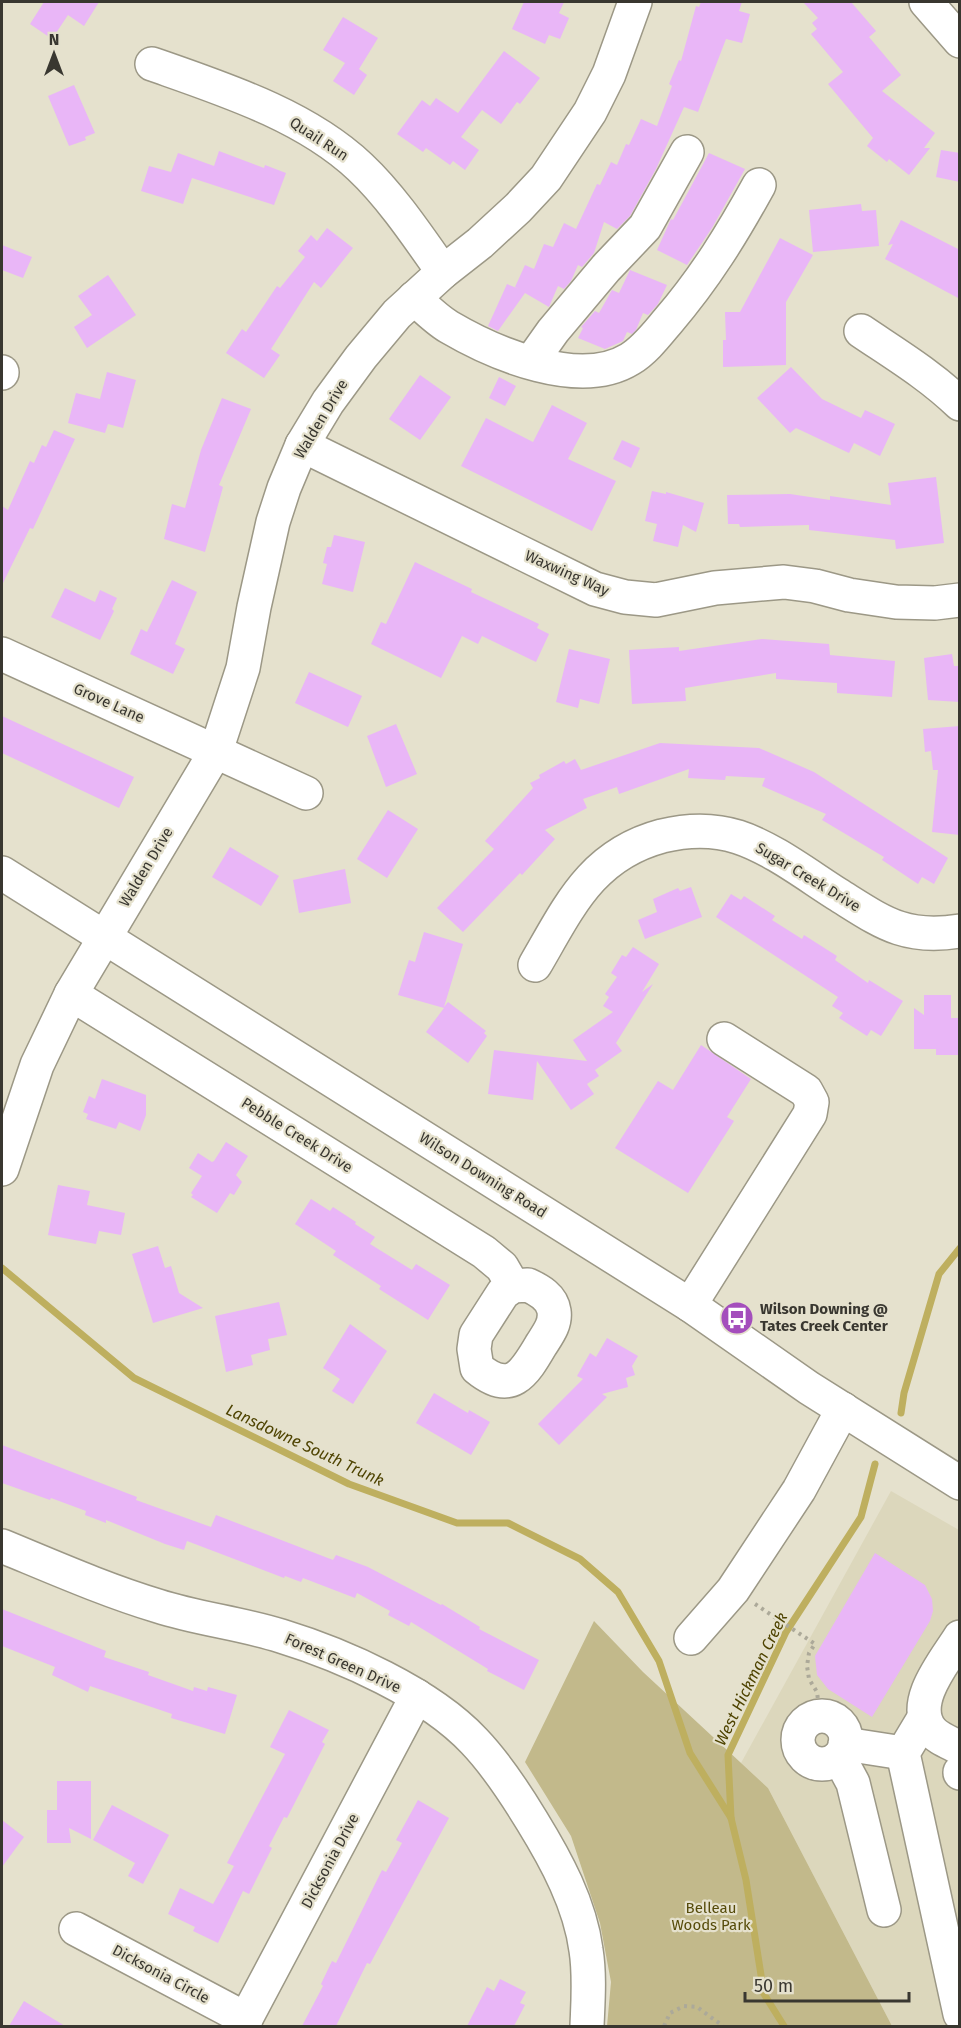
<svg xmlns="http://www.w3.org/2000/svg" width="961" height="2028" font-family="'Fira Sans',sans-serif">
	<rect width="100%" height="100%" fill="#e5e1cd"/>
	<!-- built -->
	<polygon fill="#dcd7bc" points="891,1491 959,1530 959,2026 892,2026 768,1788 741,1763"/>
	<!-- green -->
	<polygon fill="#c2b98b" points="594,1621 643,1672 768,1788 892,2026 607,2026 611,1982 600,1923 571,1836 525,1762"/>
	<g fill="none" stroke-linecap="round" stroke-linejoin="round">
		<!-- stream -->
		<g stroke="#beaf5f" stroke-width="7">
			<polyline points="2,1268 134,1378 349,1484 457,1523 508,1523 580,1559 618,1592 659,1661 690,1753 731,1818"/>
			<polyline points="901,1413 904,1393 939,1274 960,1248"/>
			<polyline points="784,2026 764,1994 746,1880 731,1818 728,1755 786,1632 861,1517 875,1464"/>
		</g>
	</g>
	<!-- building -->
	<g fill="#e9b6f7">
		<polygon points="44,2 99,2 84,26 68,15 52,39 30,24"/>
		<polygon points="524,2 564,2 559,13 569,18 560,39 549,35 545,44 512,29"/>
		<polygon points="701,2 742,2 739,11 750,14 742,43 726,39 698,112 684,107 656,169 630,216 617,229 604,222 594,253 582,267 578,265 571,281 564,289 558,286 549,307 525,293 498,331 488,326 507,284 519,289 515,287 525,265 534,269 544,244 553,247 564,223 576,229 597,184 600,185 611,162 617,165 626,144 629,145 641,119 657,126 672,86 669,84 679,60 681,61 696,6 699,7"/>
		<polygon points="803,2 851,2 876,31 869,37 901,75 882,91 935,133 924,148 930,148 909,175 889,159 887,162 867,146 873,138 828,84 843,72 811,34 817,29 812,23 818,18"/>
		<polygon points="343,17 378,38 359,69 367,75 354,95 333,81 345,63 323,50"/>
		<polygon points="504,51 540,78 520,104 517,102 501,124 482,110 461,137 479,150 465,170 453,161 450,165 426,148 423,152 397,134 422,100 430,106 436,98 458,113"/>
		<polygon points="74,85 95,133 85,137 86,140 69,146 48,96"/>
		<polygon points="941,150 960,153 960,182 936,177"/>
		<polygon points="219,151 264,168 265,165 286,173 274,205 192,178 183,204 141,191 149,166 171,172 178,153 214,166"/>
		<polygon points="709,153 745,169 712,228 687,265 657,250 671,219 673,220"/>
		<polygon points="861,204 862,211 876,210 879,246 813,252 809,210"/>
		<polygon points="901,220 960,250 960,299 885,259 893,244 888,245"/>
		<polygon points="327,228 353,248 321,288 314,282 271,349 280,355 264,378 226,353 242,329 246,332 277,286 280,288 305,257 298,251 311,235 317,241"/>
		<polygon points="780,238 813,255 786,302 786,365 723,367 723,340 726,340 725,312 740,312"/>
		<polygon points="2,245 32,257 23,278 2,270"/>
		<polygon points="630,270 667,285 658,304 648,315 643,313 636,330 632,334 627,332 623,341 605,349 578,338 583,328 581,327 595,311 599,313 612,290 619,293"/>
		<polygon points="108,275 136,315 87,348 74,327 92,315 78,296"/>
		<polygon points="791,367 822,399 861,418 865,410 895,424 880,456 854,443 849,453 796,428 790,433 757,398"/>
		<polygon points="107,372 136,380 123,428 108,424 105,433 68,423 76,393 100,399"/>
		<polygon points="420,375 451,397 420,440 389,419"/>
		<polygon points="499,377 516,386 505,406 489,398"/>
		<polygon points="222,398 251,409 219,485 223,487 205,552 164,539 172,504 185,508 201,450"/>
		<polygon points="552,405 587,423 568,459 616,481 592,531 461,466 486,418 533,442"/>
		<polygon points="54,430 75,439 33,529 30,528 2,585 2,506 8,510 30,461 34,463 42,445 46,447"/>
		<polygon points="622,440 640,448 631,468 613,459"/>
		<polygon points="936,477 944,543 896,549 895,540 809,530 809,525 740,527 739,524 728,524 727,495 790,494 830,500 830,496 891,505 888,483"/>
		<polygon points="652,491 666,494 666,492 704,503 696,532 683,525 678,547 653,541 657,524 645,521"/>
		<polygon points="334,535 365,542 353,592 322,584 327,564 323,563 327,547 331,547"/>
		<polygon points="415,562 472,589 471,592 539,624 537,628 549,634 536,662 482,636 478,644 462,636 441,678 371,644 381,622 386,624"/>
		<polygon points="172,580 197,592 175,644 185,649 173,674 130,654 141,629 147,632"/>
		<polygon points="65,588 95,602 100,590 117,598 112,609 114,611 100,640 51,617"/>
		<polygon points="762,639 829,644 830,655 895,661 892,697 837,693 837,683 776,679 776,673 685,688 686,701 632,704 629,650 679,647 679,651"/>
		<polygon points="569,649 610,659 599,704 580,699 578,708 556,702"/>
		<polygon points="952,654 954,666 958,666 960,702 928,700 924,658"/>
		<polygon points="309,672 362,696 348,727 295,703"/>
		<polygon points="2,716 134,777 119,808 2,753"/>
		<polygon points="396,724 417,774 386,787 367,736"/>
		<polygon points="960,726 960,835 932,832 938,770 933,770 931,751 925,752 923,729"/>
		<polygon points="660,743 759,748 814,772 948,858 934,884 922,877 918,884 882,860 884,857 822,820 826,814 762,786 765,778 726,776 725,780 688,778 689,769 619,794 617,787 583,799 587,808 545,830 555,839 522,875 520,873 463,932 437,908 494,849 485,841 533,788 530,783 540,778 539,775 564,761 566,764 575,759 581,770"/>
		<polygon points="388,810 418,829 387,878 357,859"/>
		<polygon points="230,847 279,876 261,906 212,877"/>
		<polygon points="345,869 351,903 299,913 293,880"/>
		<polygon points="691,887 702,917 645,939 638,920 657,912 653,899 678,888 680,891"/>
		<polygon points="731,894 741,900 744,896 775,916 772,920 802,939 804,935 837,956 835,960 868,983 869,980 903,1001 881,1036 871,1030 867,1036 839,1018 843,1013 832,1006 838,997 716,917"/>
		<polygon points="424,932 463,944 444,1007 448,1002 486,1031 484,1033 487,1036 468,1063 426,1032 444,1008 398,995 409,960 415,962"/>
		<polygon points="633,947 659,964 642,992 653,984 616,1043 622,1051 595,1070 599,1076 587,1084 594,1094 571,1110 537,1061 533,1100 488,1094 494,1050 587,1061 573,1040 613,1012 603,1006 609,997 605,994 617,977 611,973 622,955 626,957"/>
		<polygon points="924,995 951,995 951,1018 960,1018 960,1055 936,1055 936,1049 914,1049 914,1008 924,1015"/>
		<polygon points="701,1045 751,1079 727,1117 734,1121 688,1193 615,1148 658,1081 673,1090"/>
		<polygon points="102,1079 146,1095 146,1115 140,1131 119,1122 116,1129 86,1119 88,1114 83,1112 89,1096 95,1099"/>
		<polygon points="226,1142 248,1156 236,1175 242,1182 234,1195 230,1193 217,1213 191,1197 193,1195 191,1193 202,1176 189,1168 198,1153 212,1162 214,1161"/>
		<polygon points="58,1185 90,1191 87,1205 125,1213 121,1235 99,1231 96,1244 48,1235"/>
		<polygon points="311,1199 330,1211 333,1207 356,1222 355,1224 375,1237 370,1244 412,1270 416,1264 450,1285 428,1320 379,1289 381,1286 333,1255 336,1251 295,1224"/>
		<polygon points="158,1246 165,1268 171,1266 179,1293 203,1308 153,1323 132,1254"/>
		<polygon points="279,1302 287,1335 268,1339 270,1350 251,1355 253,1365 226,1372 215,1316"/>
		<polygon points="350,1324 387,1351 353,1404 332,1391 340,1379 323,1368"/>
		<polygon points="607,1338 638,1356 632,1366 635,1375 626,1378 628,1387 602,1394 607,1397 559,1445 538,1424 583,1379 577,1376 590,1353 596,1357"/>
		<polygon points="434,1393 468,1413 469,1410 490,1422 471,1455 416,1423"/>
		<polygon points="2,1445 137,1497 136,1500 211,1527 216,1515 333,1560 336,1555 368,1567 441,1605 442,1604 480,1627 479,1629 539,1660 524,1690 487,1671 488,1669 411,1622 409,1626 388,1615 390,1611 357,1593 355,1598 303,1578 301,1582 285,1576 284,1578 187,1541 184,1550 165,1544 106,1520 106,1523 85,1515 86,1511 51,1498 50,1500 2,1483"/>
		<polygon points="875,1553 925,1585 932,1599 933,1611 930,1621 872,1717 828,1689 817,1675 815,1656"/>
		<polygon points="2,1609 106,1651 104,1657 149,1672 148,1675 193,1691 194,1687 207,1691 208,1687 237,1695 225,1734 171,1718 172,1714 90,1686 88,1692 52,1675 55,1667 2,1646"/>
		<polygon points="289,1710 329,1730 322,1742 325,1744 287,1818 284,1817 269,1846 272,1848 249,1894 243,1891 218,1943 193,1931 195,1927 168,1914 180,1888 213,1904 222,1888 234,1866 227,1863 285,1754 270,1747"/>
		<polygon points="57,1781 91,1781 91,1839 69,1828 71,1843 47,1843 47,1810 57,1810"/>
		<polygon points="418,1800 449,1818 370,1964 367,1963 336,2026 302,2026 323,1986 321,1984 332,1961 336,1963 382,1870 386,1872 402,1843 396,1840"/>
		<polygon points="112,1805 169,1835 143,1884 128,1876 135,1863 93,1840"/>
		<polygon points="2,1820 24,1837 2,1867"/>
		<polygon points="500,1979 526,1992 520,2003 525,2005 514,2026 467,2026 487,1987 494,1991"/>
		<polygon points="24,2001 65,2026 9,2026"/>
	</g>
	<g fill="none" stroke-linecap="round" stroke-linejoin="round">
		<defs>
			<g id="minor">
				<polyline points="926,2 960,41"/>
				<path d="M 152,64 C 223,89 305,115 360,167 C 391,196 419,238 443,272"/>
				<path d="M 414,298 C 425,308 437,320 449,327 C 495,354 580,390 630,359 C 645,350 657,334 668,321 C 705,278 732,234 759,185"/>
				<path d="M 861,331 C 895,354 930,375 960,404"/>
				<polyline points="531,362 553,331 606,268 645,227 687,152"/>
				<polyline points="2,373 2,372"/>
				<polyline points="302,445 595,589 625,597 656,600 715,588 784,582 815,586 849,595 896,602 935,603 960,600"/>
				<polyline points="2,654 306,793"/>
				<polyline points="2,873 690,1305 809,1388 960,1483"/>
				<path d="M 535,965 C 569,907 591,855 662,836 C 687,830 713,829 738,837 C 772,848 807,875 837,894 C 882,922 904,940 960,931"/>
				<polyline points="71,994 484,1252 502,1267 513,1286"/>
				<polyline points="2,1169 37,1065 71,994 216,751 243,668 254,607 273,522 284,488 302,445 328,402 361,357 397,314 443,272 480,243 518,208 546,178 590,112 609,74 635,2"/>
				<path d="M 528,1285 C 539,1290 552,1297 554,1311 C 556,1324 548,1334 541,1345 C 524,1374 511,1396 477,1368 L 474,1349 L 476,1335 L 503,1293 L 513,1286 Z"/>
				<polyline points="690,1305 810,1114 812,1102 806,1091 724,1039"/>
				<path d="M 2,1546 C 53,1567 105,1590 158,1606 C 198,1619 240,1623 281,1636 C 343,1655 429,1693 474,1741 C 497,1765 515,1793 532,1821 C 556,1860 580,1904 586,1950 C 590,1975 588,2001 587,2026"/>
				<path d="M 960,1637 C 945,1661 909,1703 931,1730 C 937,1738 951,1743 960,1748"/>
				<polyline points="691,1638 733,1590 799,1490 843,1409"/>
				<circle cx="822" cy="1740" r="24"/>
				<polyline points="924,1718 903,1753 960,2014"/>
				<polyline points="845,1744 903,1753"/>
				<polyline points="839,1757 853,1783 884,1910"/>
				<polyline points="960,1772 960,1773"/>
				<polyline points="76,1929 246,2019"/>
				<polyline points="242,2026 417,1696"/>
			</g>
		</defs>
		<!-- minor casing -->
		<use href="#minor" stroke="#9c9886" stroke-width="36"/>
		<!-- path -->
		<g stroke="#aca999" stroke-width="4" stroke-dasharray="3 4.5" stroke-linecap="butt">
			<polyline points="755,1604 815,1644 809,1653 807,1666 809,1679 817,1692 820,1716"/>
			<polyline points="664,2026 670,2013 684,2006 697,2007 723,2026"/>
		</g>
		<!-- minor -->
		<use href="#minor" stroke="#fff" stroke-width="33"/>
	</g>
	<!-- icons -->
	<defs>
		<symbol id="bus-disc" viewBox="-11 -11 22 22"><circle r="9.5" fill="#a44ebc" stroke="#e5e1cd"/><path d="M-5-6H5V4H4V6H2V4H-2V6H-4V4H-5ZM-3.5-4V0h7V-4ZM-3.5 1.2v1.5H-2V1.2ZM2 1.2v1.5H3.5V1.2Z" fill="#fff"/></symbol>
	</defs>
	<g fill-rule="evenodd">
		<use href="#bus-disc" x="718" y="1299" width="38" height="38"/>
	</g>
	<g text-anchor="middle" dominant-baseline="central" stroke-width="4.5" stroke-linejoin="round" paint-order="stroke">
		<!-- street labels -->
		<g font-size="15" fill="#393730" stroke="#e5e1cd">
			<text transform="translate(319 139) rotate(33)">Quail Run</text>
			<text transform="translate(321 419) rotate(-59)">Walden Drive</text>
			<text transform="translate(567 573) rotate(24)">Waxwing Way</text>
			<text transform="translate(109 703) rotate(24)">Grove Lane</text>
			<text transform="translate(146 867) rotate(-59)">Walden Drive</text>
			<text transform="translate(808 877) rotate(31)">Sugar Creek Drive</text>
			<text transform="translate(297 1135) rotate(32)">Pebble Creek Drive</text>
			<text transform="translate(483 1175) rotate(32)">Wilson Downing Road</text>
			<text transform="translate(343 1663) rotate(24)">Forest Green Drive</text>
			<text transform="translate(330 1861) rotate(-62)">Dicksonia Drive</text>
			<text transform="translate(161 1974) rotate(28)">Dicksonia Circle</text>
		</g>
		<!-- poi labels -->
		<g font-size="15" font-weight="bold" fill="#393730" stroke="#e5e1cd" text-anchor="start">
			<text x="760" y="1309">Wilson Downing @<tspan x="760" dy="17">Tates Creek Center</tspan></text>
		</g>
		<!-- park labels -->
		<g font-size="15" fill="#564b0a" stroke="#e5e1cd">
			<text x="711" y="1908">Belleau<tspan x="711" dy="17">Woods Park</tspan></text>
		</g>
		<!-- water labels -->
		<g font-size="16" font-style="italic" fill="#4e4300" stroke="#e5e1cd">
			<text transform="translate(305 1445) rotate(25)">Lansdowne South Trunk</text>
			<text transform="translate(751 1679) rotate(-64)">West Hickman Creek</text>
		</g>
	</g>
	<!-- border -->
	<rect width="961" height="2028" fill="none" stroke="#393730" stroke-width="6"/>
	<!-- north arrow -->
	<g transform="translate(54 54)" stroke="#e5e1cd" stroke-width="4.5" paint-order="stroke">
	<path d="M0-4.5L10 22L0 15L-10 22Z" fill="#393730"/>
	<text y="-9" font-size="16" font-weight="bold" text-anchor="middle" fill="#393730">N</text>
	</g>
	<!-- scale -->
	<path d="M745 1992v9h164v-9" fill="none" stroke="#393730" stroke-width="3"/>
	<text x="754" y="1992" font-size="18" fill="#393730" stroke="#e5e1cd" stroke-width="4.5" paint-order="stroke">50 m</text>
</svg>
